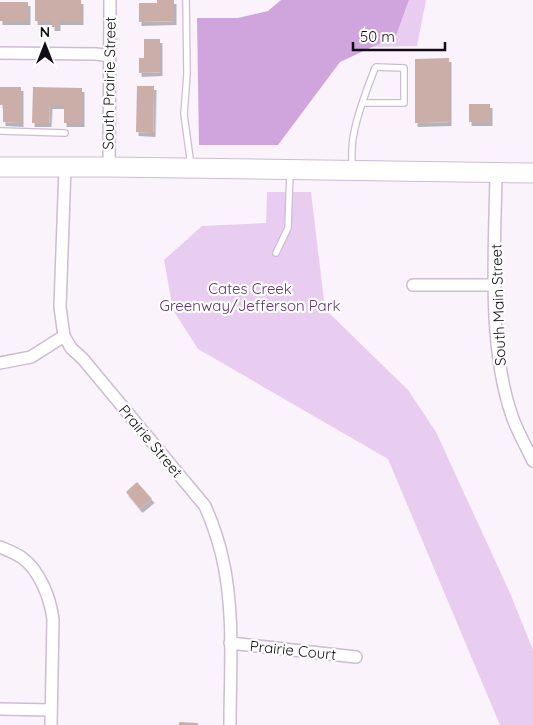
<svg xmlns="http://www.w3.org/2000/svg" width="533" height="725" font-family="Quicksand,sans-serif">
	<defs>
		<filter id="shadow"><feDropShadow dx="2.5" dy="4" stdDeviation="0" flood-color="#0004"/></filter>
	</defs>
	<rect width="100%" height="100%" fill="#faf3fc"/>
	<!-- green -->
	<g fill="#e8cdf1">
		<polygon points="409,0 426,0 417,46 372,47 396,36"/>
		<polygon points="267,192 311,192 325,309 408,390 436,432 510,593 533,650 533,725 500,725 388,459 198,349 173,310 164,260 202,226 266,223"/>
	</g>
	<!-- forest -->
	<polygon fill="#d0a5de" points="281,0 409,0 396,36 340,62 278,145 199,145 197,18 238,18 268,11"/>
	<!-- building -->
	<g fill="#ccaea9" filter="url(#shadow)">
		<polygon points="35,0 81,0 81,21 58,21 58,27 52,27 52,21 35,21"/>
		<polygon points="157,0 174,0 174,21 139,22 139,3 157,3"/>
		<rect x="0" y="2" width="28" height="19"/>
		<polygon points="144,39 160,39 160,72 139,73 139,58 144,58"/>
		<polygon points="449,58 449,122 415,123 415,59"/>
		<polygon points="137,86 154,86 153,133 136,132"/>
		<polygon points="0,87 21,87 21,123 3,122 3,105 0,105"/>
		<polygon points="33,87 82,88 82,123 64,123 64,105 50,105 49,123 32,123"/>
		<rect x="469" y="104" width="21" height="18"/>
		<polygon points="137,482 152,499 140,509 126,492"/>
		<polygon points="179,722 198,723 198,725 179,725"/>
	</g>
	<g fill="none" stroke-linecap="round" stroke-linejoin="round">
		<defs>
			<g id="service">
				<polyline points="186,0 187,74 184,114 191,166"/>
				<polyline points="0,131 65,133"/>
				<path d="M 352,168 C 352,157 351,144 354,133 C 358,111 367,89 375,68 L 376,67 L 404,68 L 404,103 L 363,103"/>
				<polyline points="276,253 288,228 290,172"/>
			</g>
			<g id="minor">
				<polyline points="0,53 96,54 110,56"/>
				<path d="M 65,167 L 60,307 L 64,336 L 71,348 L 83,359 L 205,506 C 212,522 218,539 222,556 C 235,611 230,670 230,725"/>
				<polyline points="109,167 110,0"/>
				<path d="M 496,173 C 495,249 487,344 512,416 C 517,431 526,446 533,461"/>
				<polyline points="413,285 495,285"/>
				<polyline points="0,363 31,357 64,336"/>
				<path d="M 0,547 C 7,550 15,553 21,557 C 40,570 50,598 53,619 L 51,725"/>
				<polyline points="230,643 356,657"/>
				<polyline points="0,709 51,710"/>
			</g>
			<polyline id="trunk" points="0,167 109,167 533,173"/>
		</defs>
		<!-- service casing -->
		<use href="#service" stroke="#cdbcd3" stroke-width="8"/>
		<!-- minor casing -->
		<use href="#minor" stroke="#cdbcd3" stroke-width="14"/>
		<!-- trunk casing -->
		<use href="#trunk" stroke="#cdbcd3" stroke-width="21"/>
		<!-- service -->
		<use href="#service" stroke="#fff" stroke-width="5.5"/>
		<!-- minor -->
		<use href="#minor" stroke="#fff" stroke-width="11"/>
		<!-- trunk -->
		<use href="#trunk" stroke="#fff" stroke-width="19"/>
	</g>
	<g text-anchor="middle" dominant-baseline="central" stroke-width="4.5" stroke-linejoin="round" paint-order="stroke">
		<!-- street labels -->
		<g font-size="15" fill="#120d14" stroke="#fff">
			<text transform="translate(109 83) rotate(-89)">South Prairie Street</text>
			<text transform="translate(498 305) rotate(-92)">South Main Street</text>
			<text transform="translate(151 441) rotate(50)">Prairie Street</text>
			<text transform="translate(293 650) rotate(6)">Prairie Court</text>
		</g>
		<!-- park labels -->
		<g font-size="15" fill="#653175" stroke="#fff">
			<text x="250" y="288">Cates Creek<tspan x="250" dy="17">Greenway/Jefferson Park</tspan></text>
		</g>
	</g>
	<!-- north arrow -->
	<g transform="translate(45 45)" stroke="#ffffff" stroke-width="4" paint-order="stroke">
	<path d="M0-4L9 19L0 12L-9 19Z" fill="#120d14"/>
	<text y="-8" font-size="14" font-weight="bold" text-anchor="middle" fill="#120d14">N</text>
	</g>
	<!-- scale -->
	<path d="M353 42v8h92v-8" fill="none" stroke="#120d14" stroke-width="2.5"/>
	<text x="360" y="42" font-size="15" fill="#120d14" stroke="#ffffff" stroke-width="4" paint-order="stroke">50 m</text>
</svg>
